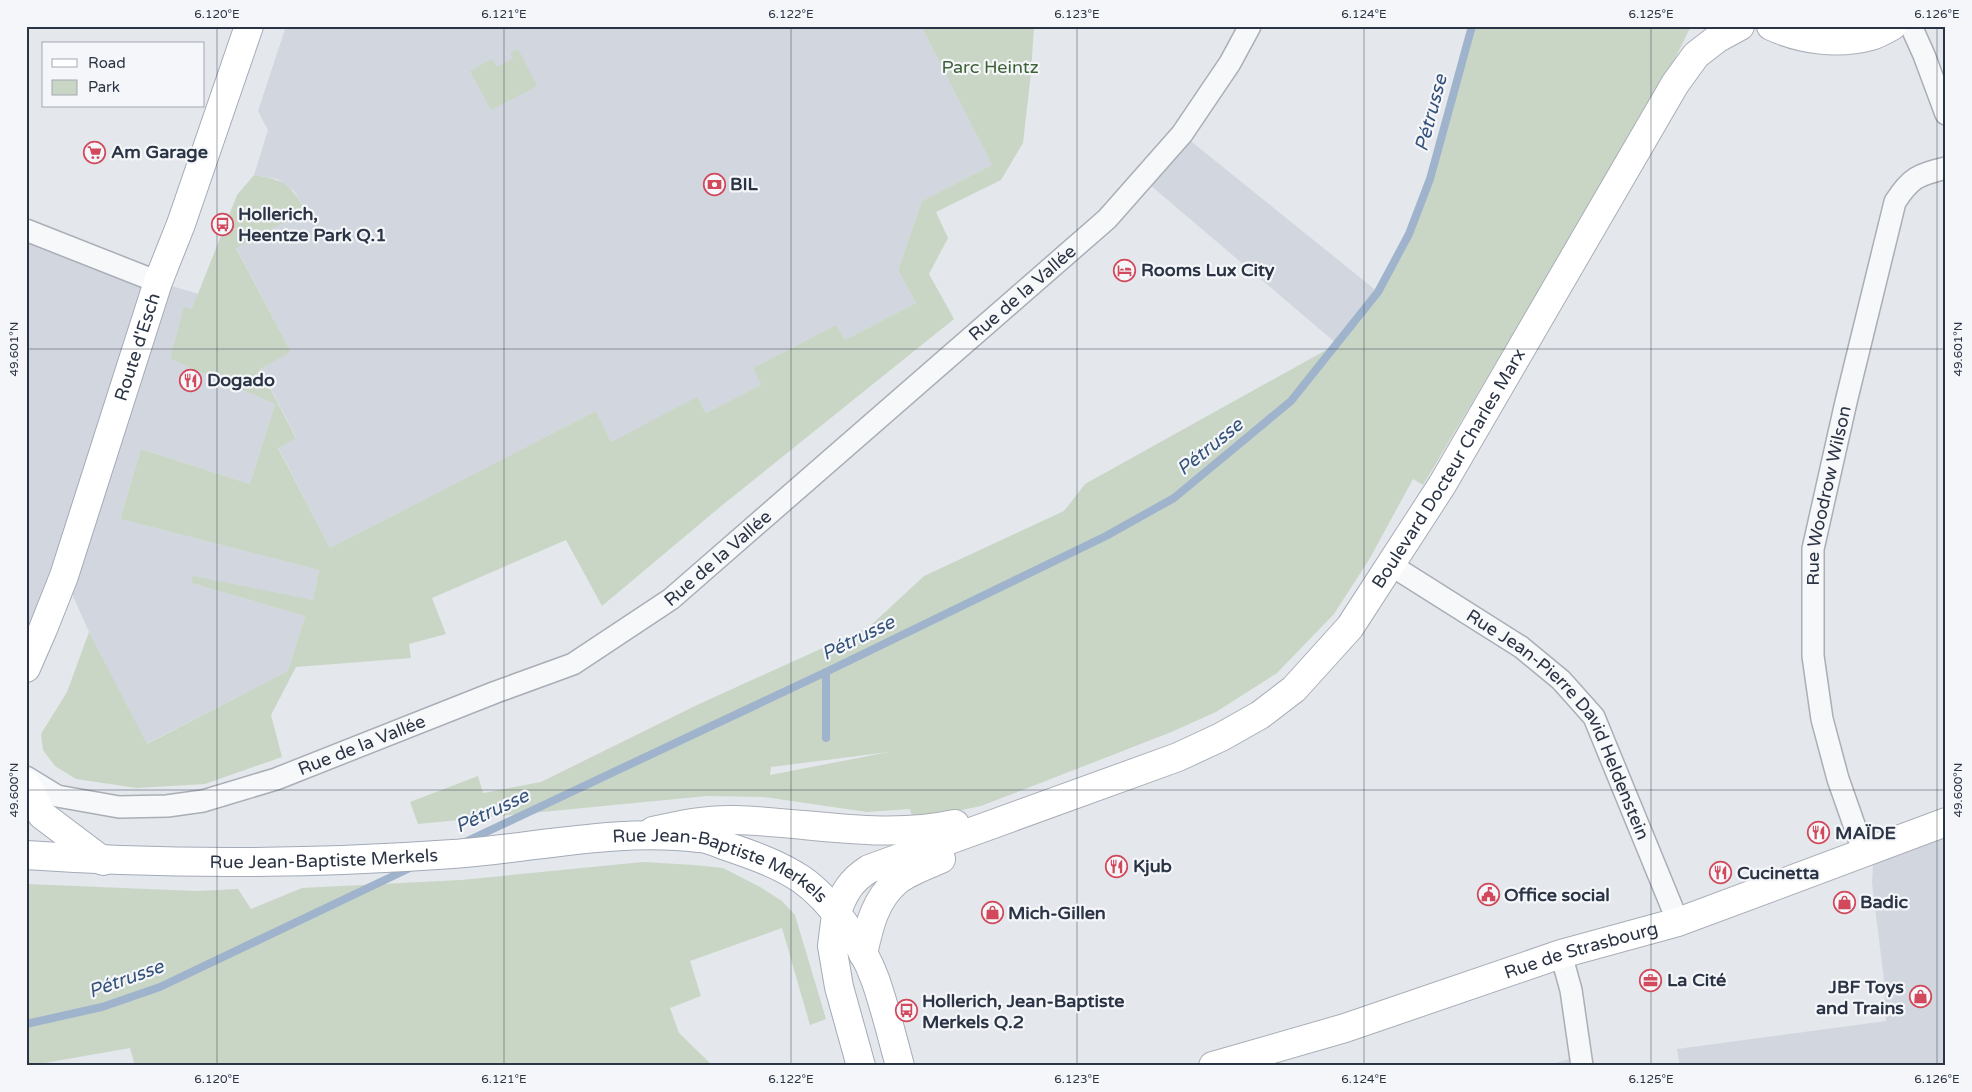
<svg xmlns="http://www.w3.org/2000/svg" width="1972" height="1092" font-family="'Varela Round',sans-serif">
	<rect width="100%" height="100%" fill="#e4e7ec"/>
	<!-- built -->
	<g fill="#d2d6de">
		<polygon points="286,26 921,26 992,165 922,201 898,270 916,303 845,340 836,325 753,368 761,385 706,413 697,398 611,442 596,411 330,548 278,447 296,437 260,368 291,352 236,247 306,211 294,191 277,179 254,175 268,130 258,111"/>
		<polygon points="1182,134 1378,292 1337,344 1143,179"/>
		<polygon points="26,230 158,282 199,294 192,310 185,307 170,359 275,404 250,484 141,449 120,519 319,570 313,600 191,583 305,616 288,671 146,744 89,632 64,576 26,668"/>
		<polygon points="1946,822 1946,1066 1680,1066 1677,1049 1886,1021 1885,988 1872,883 1874,849"/>
		<polygon points="1583,1054 1584,1066 1545,1066 1566,1060"/>
	</g>
	<!-- green -->
	<g fill="#c9d6c5" fill-rule="evenodd">
		<path d="M 921,26 L 1034,26 L 1031,73 L 1023,143 L 1001,180 L 936,212 L 948,238 L 929,274 L 954,319 L 720,507 L 602,606 L 566,540 L 432,598 L 446,634 L 409,644 L 411,658 L 296,667 L 271,715 L 282,757 L 205,784 L 137,788 L 76,779 L 55,766 L 43,750 L 41,734 L 67,692 L 89,632 L 147,744 L 288,671 L 305,616 L 191,583 L 193,576 L 313,600 L 319,570 L 120,519 L 141,449 L 250,484 L 275,404 L 170,359 L 184,307 L 192,309 L 237,195 L 254,175 C 285,180 290,184 306,211 L 236,248 L 291,352 L 260,369 L 296,438 L 278,448 L 330,548 L 596,411 L 611,442 L 697,397 L 706,413 L 761,385 L 753,368 L 836,325 L 845,340 L 916,303 L 898,270 L 922,201 L 992,165 Z"/>
		<path d="M 1472,26 L 1691,26 L 1664,81 L 1423,485 L 1413,479 L 1370,558 L 1334,614 L 1277,673 L 1216,712 L 1169,733 L 981,806 L 947,813 L 912,816 L 910,809 L 867,812 L 764,797 L 707,796 L 418,824 L 410,802 L 478,776 L 483,793 L 541,782 L 697,705 L 869,627 L 924,576 L 1064,511 L 1085,484 L 1337,344 L 1378,292 L 1409,234 L 1430,179 ZM 889,752 L 770,775 L 771,767 Z"/>
		<polygon points="518,49 537,86 491,110 470,71 492,59 497,67 513,58 510,53"/>
		<polygon points="643,862 694,865 723,868 760,887 782,901 795,915 826,1019 810,1025 782,928 690,961 701,996 670,1008 679,1033 713,1066 135,1066 130,1048 39,1064 39,1066 26,1066 26,884 196,891 238,889 251,909 302,888 461,880"/>
	</g>
	<g fill="none" stroke-linecap="round" stroke-linejoin="round">
		<!-- stream -->
		<g stroke="#9fb4cc" stroke-width="8">
			<polyline points="826,672 826,738"/>
			<polyline points="463,843 826,672 1106,536 1174,498 1291,401 1378,292 1409,234 1430,179 1472,26"/>
			<polyline points="26,1024 102,1007 160,987 412,867"/>
		</g>
		<defs>
			<g id="street">
				<polyline points="1911,26 1924,55 1946,114"/>
				<polyline points="26,230 158,282"/>
				<path id="s1" d="M 1391,565 L 1521,647 L 1561,680 L 1594,717 L 1678,922"/>
				<path id="s2" d="M 26,777 L 57,796 L 119,807 L 167,806 L 203,801 L 276,779 L 496,692 L 573,664 L 671,599 L 1107,219 L 1182,134 L 1230,63 L 1250,26"/>
				<path id="s3" d="M 1864,853 L 1838,779 L 1822,719 L 1813,656 L 1813,549 L 1846,402 L 1895,202 C 1911,177 1918,175 1946,168"/>
				<polyline points="1561,954 1571,990 1582,1066"/>
			</g>
			<g id="secondary">
				<path d="M 1771,26 C 1801,40 1838,45 1871,36 C 1878,34 1885,30 1892,26"/>
				<path d="M 653,831 C 680,825 707,819 735,820 C 809,822 882,840 955,824"/>
				<path id="s4" d="M 836,914 C 844,893 850,881 869,869 L 1178,757 L 1221,737 L 1260,715 L 1294,689 L 1350,627 L 1442,485 L 1675,84 L 1696,55 L 1718,38 L 1740,26"/>
				<path d="M 863,954 C 869,926 875,899 898,880 C 910,871 927,865 941,859"/>
				<path id="s5" d="M 1213,1066 L 1345,1028 L 1561,954 L 1678,922 L 1946,822"/>
			</g>
			<g id="primary">
				<path id="s6" d="M 26,668 L 43,629 L 64,576 L 158,282 L 181,224 L 249,26"/>
				<polyline points="26,784 42,815 103,861"/>
				<path id="s7" d="M 26,855 C 168,865 311,864 453,854 C 535,848 617,828 699,838 C 707,838 715,842 723,845 C 749,854 777,863 801,879 C 830,899 863,945 875,979 C 885,1007 892,1037 900,1066"/>
				<polyline points="836,914 832,946 839,987 861,1066"/>
			</g>
		</defs>
		<!-- street casing -->
		<use href="#street" stroke="#a9aeb7" stroke-width="24"/>
		<!-- secondary casing -->
		<use href="#secondary" stroke="#a9aeb7" stroke-width="30"/>
		<!-- primary casing -->
		<use href="#primary" stroke="#a3abb8" stroke-width="30"/>
		<!-- street -->
		<use href="#street" stroke="#f7f8fa" stroke-width="21"/>
		<!-- secondary -->
		<use href="#secondary" stroke="#fff" stroke-width="28"/>
		<!-- primary -->
		<use href="#primary" stroke="#fff" stroke-width="28"/>
	</g>
	<!-- ticks -->
	<path fill="none" stroke="#2b3445" stroke-width="1" stroke-opacity="0.45" d="M 217,26 L 217,1066M 504,26 L 504,1066M 791,26 L 791,1066M 1077,26 L 1077,1066M 1364,26 L 1364,1066M 1651,26 L 1651,1066M 1937,26 L 1937,1066M 26,349 L 1946,349M 26,790 L 1946,790"/>
	<!-- icons -->
	<defs>
		<symbol id="supermarket-ring" viewBox="-11 -11 22 22"><circle r="9.5" fill="#f4f6f9" stroke="#d1495b" stroke-width="1.5"/><path d="M-6-5.5h2.5l.6 2H6L4.5 2H-2.5L-4.4-4H-6ZM-1.5 3.2a1.3 1.3 0 1 0 .1 0ZM3 3.2a1.3 1.3 0 1 0 .1 0Z" fill="#d1495b"/></symbol>
		<symbol id="bank-ring" viewBox="-11 -11 22 22"><circle r="9.5" fill="#f4f6f9" stroke="#d1495b" stroke-width="1.5"/><path d="M-6-4H6V4H-6ZM0-2.3a2.3 2.3 0 1 0 0 4.6a2.3 2.3 0 1 0 0-4.6Z" fill="#d1495b"/></symbol>
		<symbol id="bus-ring" viewBox="-11 -11 22 22"><circle r="9.5" fill="#f4f6f9" stroke="#d1495b" stroke-width="1.5"/><path d="M-5-6H5V4H4V6H2V4H-2V6H-4V4H-5ZM-3.5-4V0h7V-4ZM-3.5 1.2v1.5H-2V1.2ZM2 1.2v1.5H3.5V1.2Z" fill="#d1495b"/></symbol>
		<symbol id="hotel-ring" viewBox="-11 -11 22 22"><circle r="9.5" fill="#f4f6f9" stroke="#d1495b" stroke-width="1.5"/><path d="M-6-4.5h1.5V1H6V5H4.5V3h-9V5H-6ZM-4 0a1.8 1.8 0 1 1 3.6 0ZM.5 0V-2.5h3Q6-2.5 6 0Z" fill="#d1495b"/></symbol>
		<symbol id="restaurant-ring" viewBox="-11 -11 22 22"><circle r="9.5" fill="#f4f6f9" stroke="#d1495b" stroke-width="1.5"/><path d="M-5-6h1v4h1v-4h1v4h1v-4h1v5L-1.5 .5V6h-2V.5L-5-1ZM5-6V6H3V1.5H1.5Q1.5-4 5-6Z" fill="#d1495b"/></symbol>
		<symbol id="civic-ring" viewBox="-11 -11 22 22"><circle r="9.5" fill="#f4f6f9" stroke="#d1495b" stroke-width="1.5"/><path d="M-.6-6.5H3V-4.5H.6V-3L4-1V1h2V6H-6V1h2V-1L-.6-3ZM-1.2 2.5V6h2.4V2.5Z" fill="#d1495b"/></symbol>
		<symbol id="shop-ring" viewBox="-11 -11 22 22"><circle r="9.5" fill="#f4f6f9" stroke="#d1495b" stroke-width="1.5"/><path d="M-5-2.5h2.3a2.7 3.5 0 0 1 5.4 0H5L5.5 6h-11ZM-1.5-2.5h3a1.5 2.3 0 0 0-3 0Z" fill="#d1495b"/></symbol>
		<symbol id="office-ring" viewBox="-11 -11 22 22"><circle r="9.5" fill="#f4f6f9" stroke="#d1495b" stroke-width="1.5"/><path d="M-6-3h4V-5.5h4V-3h4V5H-6ZM-1-4.5V-3h2v-1.5ZM-6 0V1H6V0Z" fill="#d1495b"/></symbol>
	</defs>
	<g fill-rule="evenodd">
		<use href="#supermarket-ring" x="82" y="140" width="25" height="25"/>
		<use href="#bank-ring" x="702" y="172" width="25" height="25"/>
		<use href="#bus-ring" x="210" y="212" width="25" height="25"/>
		<use href="#hotel-ring" x="1112" y="258" width="25" height="25"/>
		<use href="#restaurant-ring" x="178" y="368" width="25" height="25"/>
		<use href="#restaurant-ring" x="1806" y="820" width="25" height="25"/>
		<use href="#restaurant-ring" x="1104" y="854" width="25" height="25"/>
		<use href="#restaurant-ring" x="1708" y="860" width="25" height="25"/>
		<use href="#civic-ring" x="1476" y="882" width="25" height="25"/>
		<use href="#shop-ring" x="1832" y="890" width="25" height="25"/>
		<use href="#shop-ring" x="980" y="900" width="25" height="25"/>
		<use href="#office-ring" x="1638" y="968" width="25" height="25"/>
		<use href="#shop-ring" x="1908" y="984" width="25" height="25"/>
		<use href="#bus-ring" x="894" y="998" width="25" height="25"/>
	</g>
	<g text-anchor="middle" dominant-baseline="central" stroke-width="4.5" stroke-linejoin="round" paint-order="stroke">
		<!-- park labels -->
		<g font-size="18" fill="#3f6138" stroke="#f4f6f9">
			<text x="990" y="67">Parc Heintz</text>
		</g>
		<!-- poi labels -->
		<g font-size="18" font-weight="bold" fill="#2b3445" stroke="#f4f6f9" text-anchor="start">
			<text x="111" y="152">Am Garage</text>
			<text x="730" y="184">BIL</text>
			<text x="238" y="214">Hollerich,<tspan x="238" dy="21">Heentze Park Q.1</tspan></text>
			<text x="1141" y="270">Rooms Lux City</text>
			<text x="207" y="380">Dogado</text>
			<text x="1835" y="833">MAÏDE</text>
			<text x="1133" y="866">Kjub</text>
			<text x="1737" y="873">Cucinetta</text>
			<text x="1504" y="895">Office social</text>
			<text x="1860" y="902">Badic</text>
			<text x="1008" y="913">Mich-Gillen</text>
			<text x="1667" y="980">La Cité</text>
			<text x="1904" y="987" text-anchor="end">JBF Toys<tspan x="1904" dy="21">and Trains</tspan></text>
			<text x="922" y="1001">Hollerich, Jean-Baptiste<tspan x="922" dy="21">Merkels Q.2</tspan></text>
		</g>
		<!-- street labels -->
		<g font-size="18" fill="#2b3445" stroke="#f4f6f9">
			<text stroke="none"><textPath href="#s2" startOffset="1162">Rue de la Vallée</textPath></text>
			<text stroke="none"><textPath href="#s6" startOffset="340">Route d'Esch</textPath></text>
			<text stroke="none"><textPath href="#s4" startOffset="791">Boulevard Docteur Charles Marx</textPath></text>
			<text stroke="none"><textPath href="#s3" startOffset="366">Rue Woodrow Wilson</textPath></text>
			<text stroke="none"><textPath href="#s2" startOffset="758">Rue de la Vallée</textPath></text>
			<text stroke="none"><textPath href="#s1" startOffset="239">Rue Jean-Pierre David Heldenstein</textPath></text>
			<text stroke="none"><textPath href="#s2" startOffset="352">Rue de la Vallée</textPath></text>
			<text stroke="none"><textPath href="#s7" startOffset="298">Rue Jean-Baptiste Merkels</textPath></text>
			<text stroke="none"><textPath href="#s7" startOffset="702">Rue Jean-Baptiste Merkels</textPath></text>
			<text stroke="none"><textPath href="#s5" startOffset="386">Rue de Strasbourg</textPath></text>
		</g>
		<!-- water labels -->
		<g font-size="19" font-style="italic" fill="#34527a" stroke="#f4f6f9">
			<text transform="translate(1431 113) rotate(-75)">Pétrusse</text>
			<text transform="translate(1210 447) rotate(-39)">Pétrusse</text>
			<text transform="translate(858 638) rotate(-26)">Pétrusse</text>
			<text transform="translate(492 811) rotate(-25)">Pétrusse</text>
			<text transform="translate(126 979) rotate(-20)">Pétrusse</text>
		</g>
	</g>
	<!-- border -->
	<rect width="1972" height="1092" fill="none" stroke="#f4f6f9" stroke-width="55"/>
	<!-- legend -->
	<rect x="42" y="42" width="162" height="65" fill="#f4f6f9" stroke="#a4a8b1"/>
	<rect x="52" y="59" width="25" height="8" fill="#ffffff" stroke="#a4a8b1"/>
	<text x="88" y="68" font-size="15" fill="#2b3445">Road</text>
	<rect x="52" y="80" width="25" height="15" fill="#c9d6c5" stroke="#a4a8b1"/>
	<text x="88" y="92" font-size="15" fill="#2b3445">Park</text>
	<rect x="28" y="28" width="1916" height="1036" fill="none" stroke="#2b3445" stroke-width="2"/>
	<g font-size="12" text-anchor="middle" fill="#2b3445">
		<text x="217" y="18">6.120°E</text>
		<text x="504" y="18">6.121°E</text>
		<text x="791" y="18">6.122°E</text>
		<text x="1077" y="18">6.123°E</text>
		<text x="1364" y="18">6.124°E</text>
		<text x="1651" y="18">6.125°E</text>
		<text x="1937" y="18">6.126°E</text>
		<text transform="translate(14 349) rotate(-90)" y="4">49.601°N</text>
		<text transform="translate(1958 349) rotate(-90)" y="4">49.601°N</text>
		<text transform="translate(14 790) rotate(-90)" y="4">49.600°N</text>
		<text transform="translate(1958 790) rotate(-90)" y="4">49.600°N</text>
		<text x="217" y="1083">6.120°E</text>
		<text x="504" y="1083">6.121°E</text>
		<text x="791" y="1083">6.122°E</text>
		<text x="1077" y="1083">6.123°E</text>
		<text x="1364" y="1083">6.124°E</text>
		<text x="1651" y="1083">6.125°E</text>
		<text x="1937" y="1083">6.126°E</text>
	</g>
</svg>
